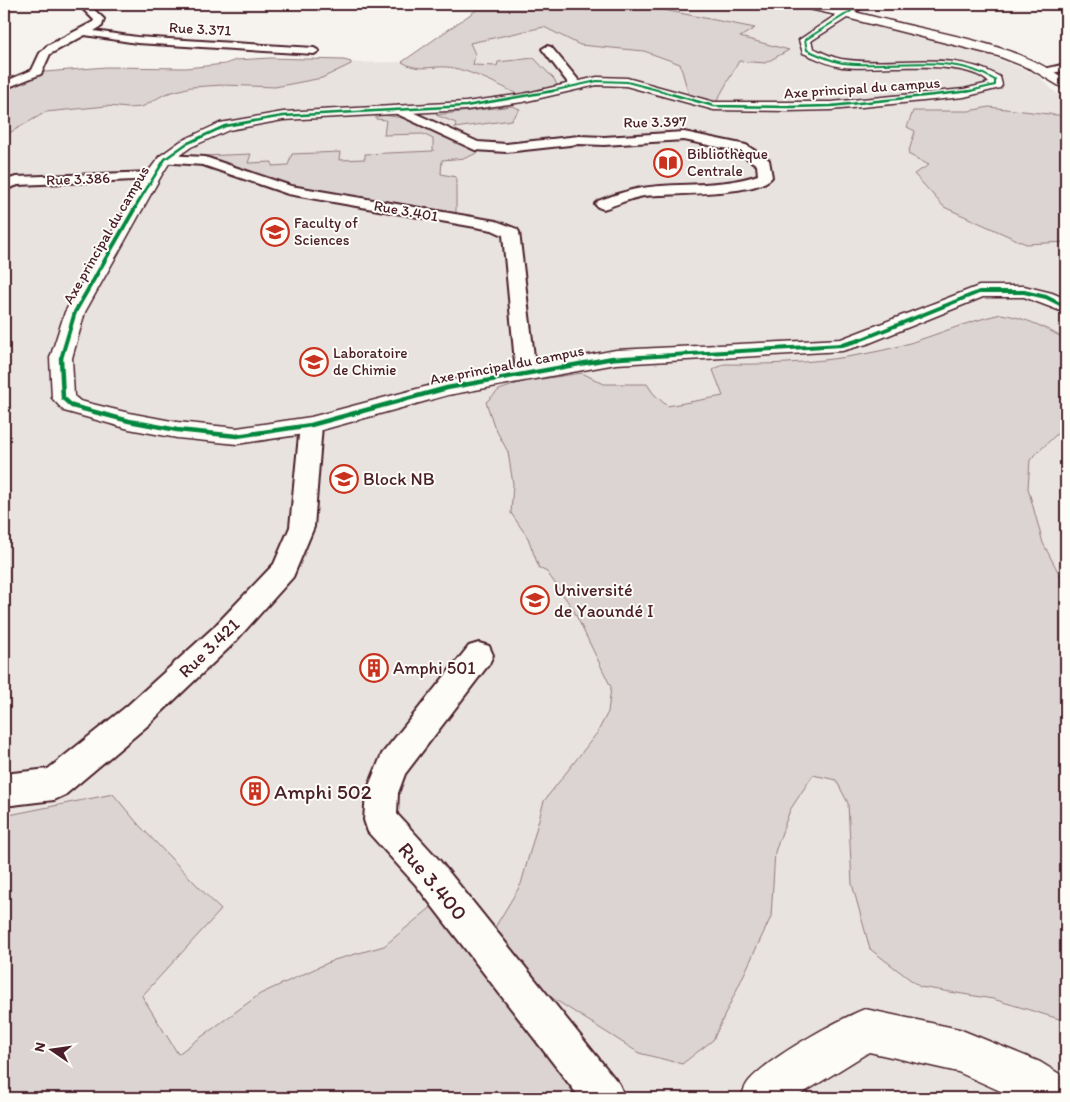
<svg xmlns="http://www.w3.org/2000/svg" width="1070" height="1102" font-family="Itim,sans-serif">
	<rect width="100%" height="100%" fill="#f6f3ef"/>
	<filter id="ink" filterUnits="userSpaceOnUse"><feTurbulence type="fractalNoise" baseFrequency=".02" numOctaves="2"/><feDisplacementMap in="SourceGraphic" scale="10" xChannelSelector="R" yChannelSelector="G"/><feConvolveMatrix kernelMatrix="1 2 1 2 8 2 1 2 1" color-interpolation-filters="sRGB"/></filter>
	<g filter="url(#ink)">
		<!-- built -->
		<polygon fill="#e9e3e0" points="485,4 775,4 828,15 826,17 872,25 985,54 1036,74 1066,102 1066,1098 4,1098 4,98 239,64 402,62"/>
		<!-- green -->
		<g fill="#dcd4d2" stroke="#937a7e">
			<path d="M 485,4 L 634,4 L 755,28 L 740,37 L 789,50 L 765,63 L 739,61 L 714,106 L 690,99 L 680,64 L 644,51 L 580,45 L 544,27 L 470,43 L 475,54 L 473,65 L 497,66 L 498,62 L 534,58 L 554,79 L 559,89 L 523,98 C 508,88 465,68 447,67 C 429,66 419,72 402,62 Z"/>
			<polygon points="270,58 344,60 351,62 351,64 322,78 275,87 223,85 191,87 165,94 142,107 128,108 107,106 46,112 4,136 4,90 45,72 106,67 186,68 225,64 236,60"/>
			<polygon points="512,106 520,109 511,120 455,128 456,123 436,115"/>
			<polygon points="989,107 1066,116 1066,242 1026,244 944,207 914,174 929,165 908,154 915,131 907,127 913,111 969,111"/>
			<polygon points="376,114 404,118 479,152 466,158 442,160 441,174 456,177 456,219 288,190 205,161 202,156 251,154 248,163 272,162 272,166 288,165 292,154 340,152 339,160 365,159 365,154 433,151 433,139 423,134 384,135 386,120 376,119"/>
			<path d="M 1001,314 C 1026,318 1045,327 1066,340 L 1066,425 L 1030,460 L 1028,488 L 1043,543 L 1066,587 L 1066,1021 L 993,999 L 920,987 L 870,949 L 852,884 L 848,803 L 836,780 L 813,775 L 790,810 L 775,852 L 771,917 L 713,1040 L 682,1064 L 639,1053 L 543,992 L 494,929 L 521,884 L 544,801 L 597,733 L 608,712 L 611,687 L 573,609 L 547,572 L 539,568 L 528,538 L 511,513 L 513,484 L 508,452 L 494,426 L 486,402 L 499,390 L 522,382 L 582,373 L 604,384 L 647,384 L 653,393 L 667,406 L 723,396 L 713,370 L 724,364 C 778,365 831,362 884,350 C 924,341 960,323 1001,314 Z"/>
			<polygon points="113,794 139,825 221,910 142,996 178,1054 260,994 334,960 384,946 446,895 605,1098 4,1098 4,816"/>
		</g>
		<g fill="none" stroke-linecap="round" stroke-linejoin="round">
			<defs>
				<g id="street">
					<polygon points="78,4 88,4 104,19 102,26 94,31 137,37 314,48 319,51 314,54 137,43 85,35 50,54 41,74 4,89 4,82 32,70 40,53 47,46 93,22 94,20"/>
					<polygon points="856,4 867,4 850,15 844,15 844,11"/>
					<polygon points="547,46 551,47 580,82 580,88 572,88 542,49"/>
					<polygon points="1066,64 1066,70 1048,74 1042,71 1044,69"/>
					<path d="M 399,106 L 478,142 L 506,144 L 579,136 L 604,137 L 684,132 L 746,145 L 769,160 L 772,177 C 758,196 669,193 644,196 C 630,198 617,205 603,209 L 598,207 L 595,204 L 598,201 C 612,196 627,190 642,188 C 681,182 720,188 758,175 L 757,165 L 737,151 L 684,140 L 604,145 L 579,144 L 506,152 L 475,150 L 395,113 L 393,110 Z"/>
					<polygon points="165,155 205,157 291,186 496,221 517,229 519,232 536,373 533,377 526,379 519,377 516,373 503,235 492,230 288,194 203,165 160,162 158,159 160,156"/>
					<polygon points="153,172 160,176 158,179 18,185 4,190 4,181 16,177"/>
					<polygon points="311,418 319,420 322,425 314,527 293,577 233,644 147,726 65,795 54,800 4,806 4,774 48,769 127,706 213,628 274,564 290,527 300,425 303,420"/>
					<polygon points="479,643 489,646 493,655 489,664 405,774 398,793 397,814 440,861 619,1084 625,1098 580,1098 416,885 368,832 364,820 366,793 382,754 469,646"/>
				</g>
				<g id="secondary">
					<path d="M 795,4 C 827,2 859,14 891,21 C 950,36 1016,44 1066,80 L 1066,90 L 1031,69 L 998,56 L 847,18 L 811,41 L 813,48 C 822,52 831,57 841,59 C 894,68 951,48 1000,77 L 1002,85 L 1000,88 L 964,97 L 831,110 L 788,111 L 714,110 L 626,86 L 597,85 L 523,102 L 466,110 L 283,120 L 229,130 L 191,147 L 170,162 L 161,176 L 85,312 L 72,358 L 74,396 L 80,401 L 129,413 L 177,422 L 237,428 L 311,417 L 447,381 L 616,350 L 841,339 L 979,286 L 1024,286 L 1052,293 L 1066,299 L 1066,313 L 1024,297 L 983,297 L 867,344 L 842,351 L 616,364 L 448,395 L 311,433 L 237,444 L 177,438 L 129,429 L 64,411 L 52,398 L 50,358 L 65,312 L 145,176 L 160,156 L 181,141 L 220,123 L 283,112 L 466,102 L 523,94 L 597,77 L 627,78 L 714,102 L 831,102 L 964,89 L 989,83 C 967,57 876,71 842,67 C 828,65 816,58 803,53 L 799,40 L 836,15 L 796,6 Z"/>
					<path d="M 865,1009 L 959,1029 L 1040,1062 L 1066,1078 L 1066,1098 L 1016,1098 L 958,1072 L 869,1052 L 795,1098 L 741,1098 C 743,1093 745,1085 749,1081 C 770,1057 835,1021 865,1009 Z"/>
				</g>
			</defs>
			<!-- street casing -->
			<use href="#street" stroke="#4a1f2b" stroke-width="4"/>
			<!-- secondary casing -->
			<use href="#secondary" stroke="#4a1f2b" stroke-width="3"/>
			<!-- street -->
			<use href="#street" fill="#fdfcf7" fill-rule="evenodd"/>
			<!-- secondary -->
			<use href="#secondary" fill="#fdfcf7" fill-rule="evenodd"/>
			<defs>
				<g id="cycleway-far3">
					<path d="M 862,4 L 805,40 L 807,50 C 819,55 830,61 843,63 C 893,69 950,52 995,80 L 995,85 L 966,92"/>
					<polyline points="547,92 597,81 627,82 665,92"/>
				</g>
				<g id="cycleway-far2">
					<polyline points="660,91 714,106 788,107 831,106 971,91"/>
					<polyline points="134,209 165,159 186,144 225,126 283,116 466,106 553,91"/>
				</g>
				<g id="cycleway-far1">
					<polyline points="61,359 75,312 135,208"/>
					<polyline points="606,359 842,345 860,340 979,292 1024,292 1046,297 1066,307"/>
				</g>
				<polyline id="cycleway" points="61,358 63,398 72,406 129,421 177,430 237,436 311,425 447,388 613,358"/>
			</defs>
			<!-- cycleway-far3 casing -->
			<use href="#cycleway-far3" stroke="#fdfcf7" stroke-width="3"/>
			<!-- cycleway-far2 casing -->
			<use href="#cycleway-far2" stroke="#fdfcf7" stroke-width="4.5"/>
			<!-- cycleway-far1 casing -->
			<use href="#cycleway-far1" stroke="#fdfcf7" stroke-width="5.5"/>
			<!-- cycleway casing -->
			<use href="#cycleway" stroke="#fdfcf7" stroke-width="7"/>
			<!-- cycleway-far3 -->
			<use href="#cycleway-far3" stroke="#00873e" stroke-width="2"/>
			<!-- cycleway-far2 -->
			<use href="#cycleway-far2" stroke="#00873e" stroke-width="2.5"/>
			<!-- cycleway-far1 -->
			<use href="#cycleway-far1" stroke="#00873e" stroke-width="4"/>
			<!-- cycleway -->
			<use href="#cycleway" stroke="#00873e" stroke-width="4.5"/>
		</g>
	</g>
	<!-- icons -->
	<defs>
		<symbol id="library-ring" viewBox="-11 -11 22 22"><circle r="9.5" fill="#fdfcf7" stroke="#c8321e" stroke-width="1.5"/><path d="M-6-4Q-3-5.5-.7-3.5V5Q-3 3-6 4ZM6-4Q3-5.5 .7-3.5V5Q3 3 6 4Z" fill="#c8321e"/></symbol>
		<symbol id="university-ring" viewBox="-11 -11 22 22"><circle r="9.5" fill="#fdfcf7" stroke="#c8321e" stroke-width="1.5"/><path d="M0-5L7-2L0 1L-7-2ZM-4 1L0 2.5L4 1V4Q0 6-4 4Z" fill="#c8321e"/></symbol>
		<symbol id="building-ring" viewBox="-11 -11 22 22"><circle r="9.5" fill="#fdfcf7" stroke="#c8321e" stroke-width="1.5"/><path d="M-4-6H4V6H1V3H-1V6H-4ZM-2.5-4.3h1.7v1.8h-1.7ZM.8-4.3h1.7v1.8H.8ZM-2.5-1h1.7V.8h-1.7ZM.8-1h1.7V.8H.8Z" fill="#c8321e"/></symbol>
	</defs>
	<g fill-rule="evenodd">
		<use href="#library-ring" x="652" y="147" width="32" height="32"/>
		<use href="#university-ring" x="259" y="216" width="32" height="32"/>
		<use href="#university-ring" x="298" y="346" width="32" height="32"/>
		<use href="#university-ring" x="328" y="463" width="32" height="32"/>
		<use href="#university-ring" x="519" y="584" width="32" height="32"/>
		<use href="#building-ring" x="358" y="652" width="32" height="32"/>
		<use href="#building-ring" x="239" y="775" width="32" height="32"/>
	</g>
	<g text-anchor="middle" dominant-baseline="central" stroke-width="4" stroke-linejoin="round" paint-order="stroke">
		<!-- far-street labels -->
		<g font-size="15" fill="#4a1f2b" stroke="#fdfcf7">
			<text transform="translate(200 29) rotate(3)">Rue 3.371</text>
			<text transform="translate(862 88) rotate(-4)">Axe principal du campus</text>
			<text transform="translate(655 122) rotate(-1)">Rue 3.397</text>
			<text transform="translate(78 179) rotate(-2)">Rue 3.386</text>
			<text transform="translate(406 211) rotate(10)">Rue 3.401</text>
			<text transform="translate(106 235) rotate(-60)">Axe principal du campus</text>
			<text transform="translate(507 365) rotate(-11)">Axe principal du campus</text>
		</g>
		<!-- far-poi labels -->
		<g font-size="15" fill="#4a1f2b" stroke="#fdfcf7" text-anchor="start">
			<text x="687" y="154">Bibliothèque<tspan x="687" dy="17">Centrale</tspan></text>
			<text x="294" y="223">Faculty of<tspan x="294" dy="17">Sciences</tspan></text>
			<text x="333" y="353">Laboratoire<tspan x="333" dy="17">de Chimie</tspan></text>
		</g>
		<!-- poi labels -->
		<g font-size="18" fill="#4a1f2b" stroke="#fdfcf7" text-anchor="start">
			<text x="363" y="479">Block NB</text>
			<text x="554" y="590">Université<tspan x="554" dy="21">de Yaoundé I</tspan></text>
			<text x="393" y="668">Amphi 501</text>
		</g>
		<!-- street labels -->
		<g font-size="18" fill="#4a1f2b" stroke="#fdfcf7">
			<text transform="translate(209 648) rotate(-44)">Rue 3.421</text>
		</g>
		<!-- near-poi labels -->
		<g font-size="21" fill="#4a1f2b" stroke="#fdfcf7" text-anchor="start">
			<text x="274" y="791">Amphi 502</text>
		</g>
		<!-- near-street labels -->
		<g font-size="21" fill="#4a1f2b" stroke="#fdfcf7">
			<text transform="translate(433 881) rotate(50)">Rue 3.400</text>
		</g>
	</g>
	<!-- margin -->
	<rect width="1070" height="1102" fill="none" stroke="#fdfcf7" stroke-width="20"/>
	<rect x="10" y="10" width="1050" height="1082" fill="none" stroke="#4a1f2b" stroke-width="2" filter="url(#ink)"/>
	<!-- north arrow -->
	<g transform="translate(52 1050) rotate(283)" stroke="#fdfcf7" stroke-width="4" paint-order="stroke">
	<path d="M0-4L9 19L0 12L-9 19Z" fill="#4a1f2b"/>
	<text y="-8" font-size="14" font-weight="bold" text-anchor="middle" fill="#4a1f2b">N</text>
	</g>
</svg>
